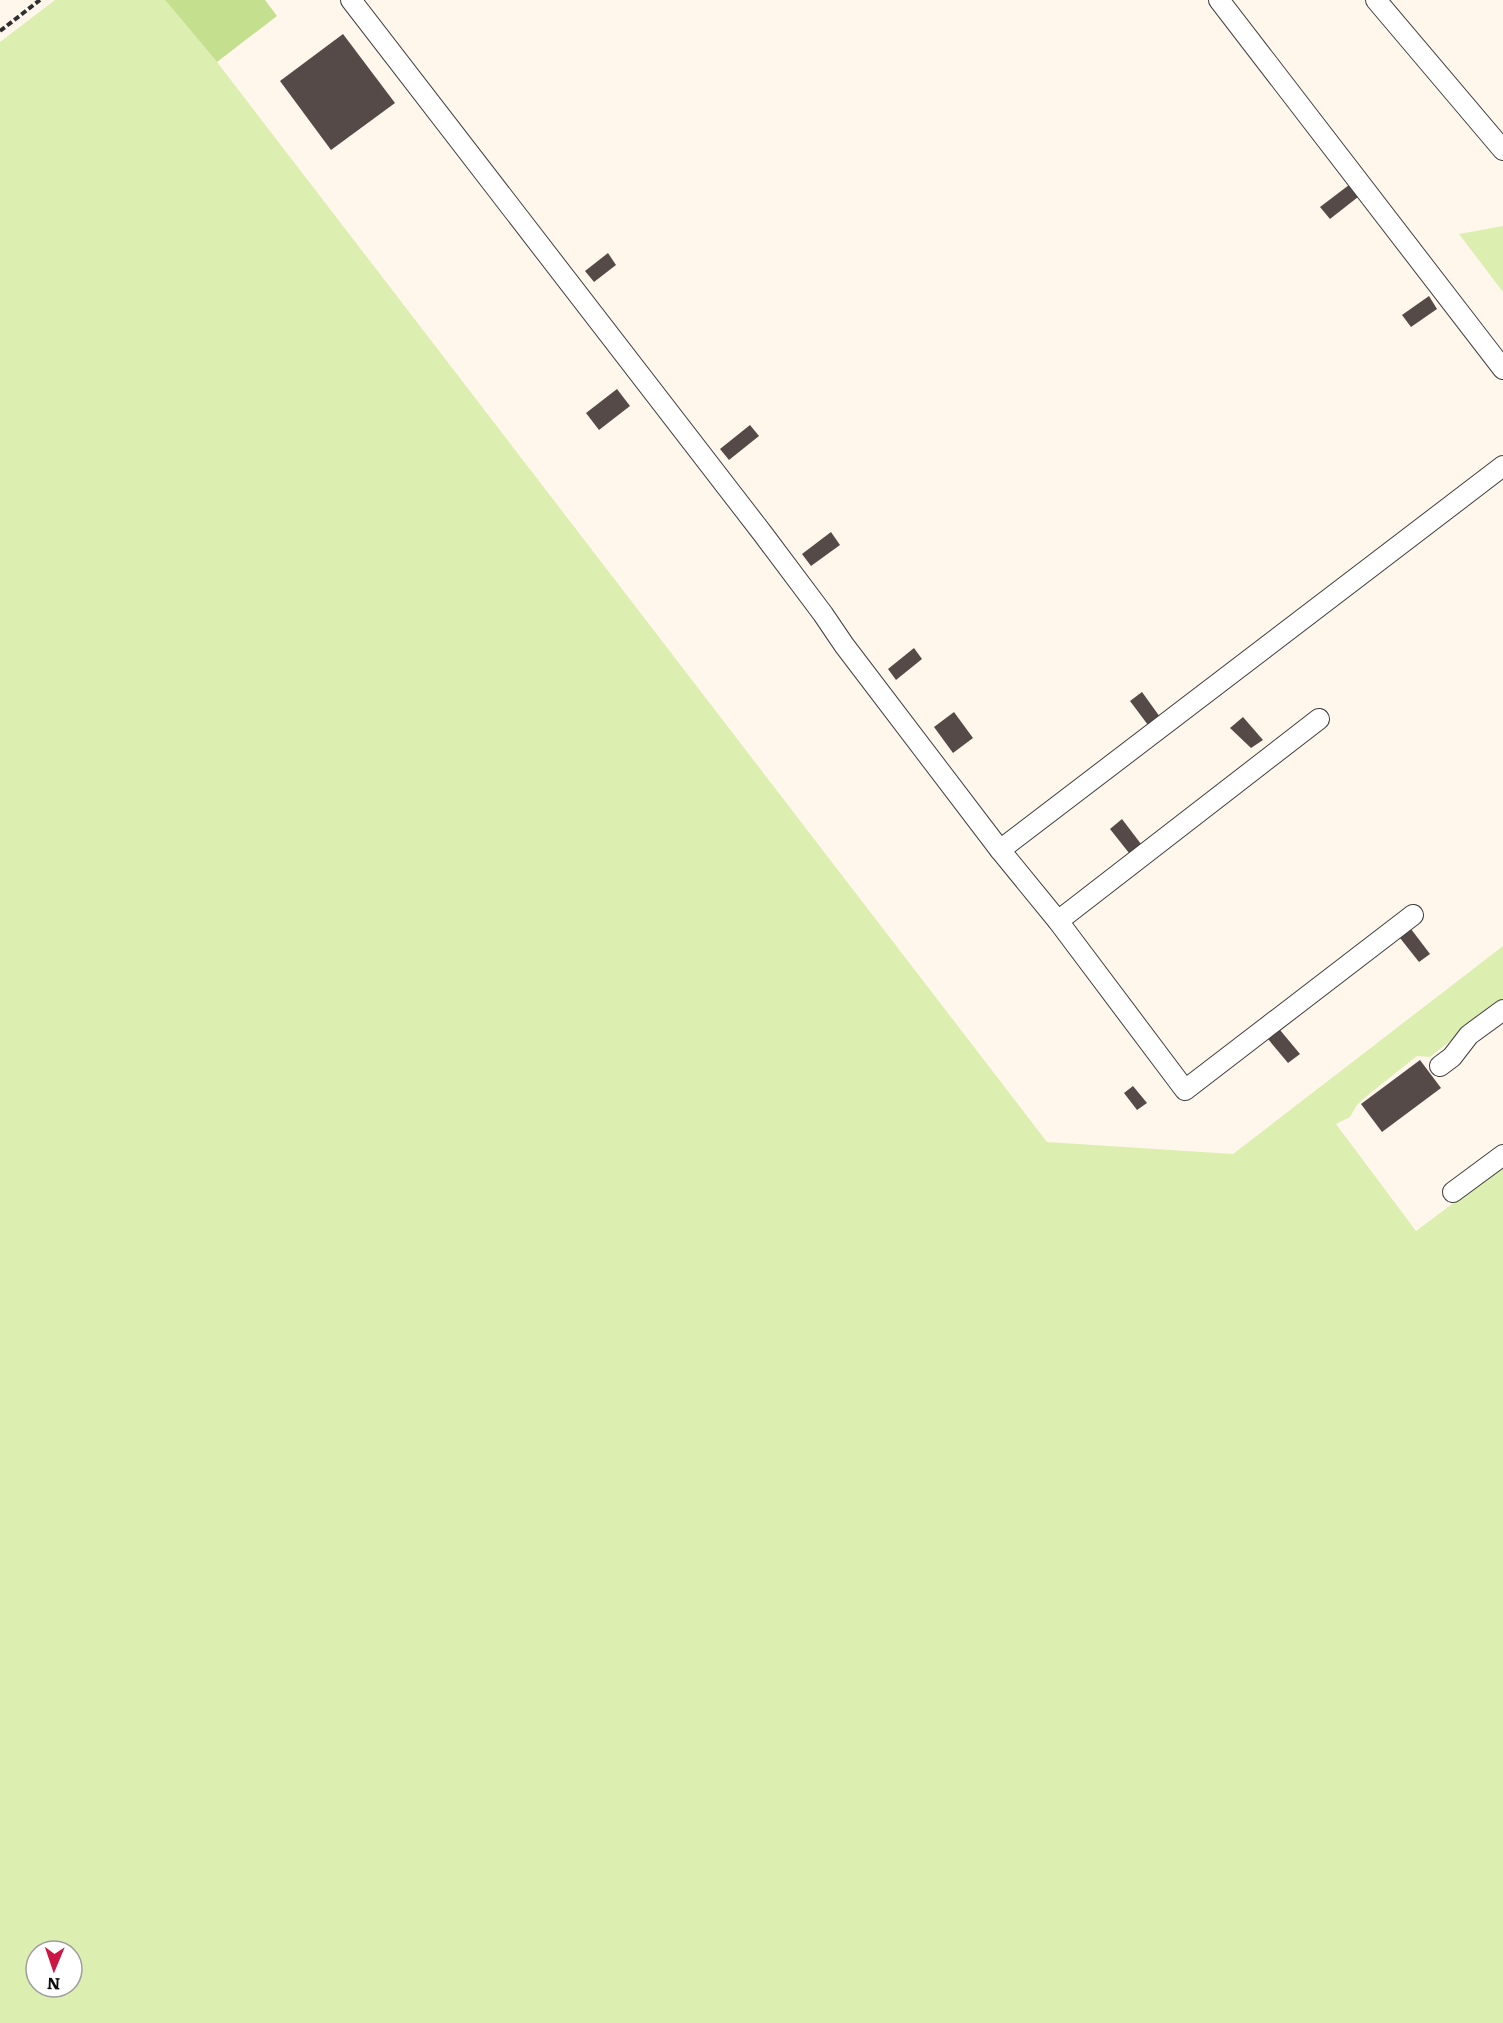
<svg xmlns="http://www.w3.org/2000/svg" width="1503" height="2023" font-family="Literata,serif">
	<rect width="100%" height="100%" fill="#fff7ec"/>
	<!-- green -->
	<g fill="#ddeeb1" fill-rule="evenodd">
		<path d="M 55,0 L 165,0 L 217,62 L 1047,1142 L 1233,1154 L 1503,946 L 1503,999 L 1430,1057 L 1417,1056 L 1368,1095 L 1357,1105 L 1350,1117 L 1336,1124 L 1416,1231 L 1503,1166 L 1503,2023 L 0,2023 L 0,42 ZM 36,1951 L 72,1951 L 72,1987 L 36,1987 Z"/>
		<polygon points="1503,226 1503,292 1459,234"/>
	</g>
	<!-- forest -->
	<polygon fill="#c4e08f" points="165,0 265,0 277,16 217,62"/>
	<!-- building -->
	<g fill="#564a48">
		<polygon points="343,34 395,103 331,150 280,81"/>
		<polygon points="1349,185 1358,197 1330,219 1320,207"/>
		<polygon points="608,253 616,265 594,282 585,271"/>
		<polygon points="1429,296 1437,309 1411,327 1402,315"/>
		<polygon points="617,389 630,406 599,430 586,413"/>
		<polygon points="750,425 759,436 729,460 720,449"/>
		<polygon points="831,532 840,545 811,566 802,554"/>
		<polygon points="914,648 922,659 896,680 888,669"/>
		<polygon points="1142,692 1160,717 1148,725 1130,701"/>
		<polygon points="954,712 973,738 953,753 934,727"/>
		<polygon points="1243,717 1263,740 1251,748 1230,728"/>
		<polygon points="1122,819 1141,844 1129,853 1110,829"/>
		<polygon points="1411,929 1430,954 1419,962 1400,938"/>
		<polygon points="1280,1030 1300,1054 1288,1063 1268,1039"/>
		<polygon points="1420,1060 1441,1088 1382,1132 1361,1104"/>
		<polygon points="1133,1086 1147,1103 1137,1110 1124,1093"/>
	</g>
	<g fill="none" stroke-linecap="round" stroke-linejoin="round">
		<defs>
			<g id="service">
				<polyline points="351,0 763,534 823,614 844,645 1000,850 1058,921 1185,1090 1413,915"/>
				<polyline points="1219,0 1503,369"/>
				<polyline points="1376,0 1503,150"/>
				<polyline points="1000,850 1503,466"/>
				<polyline points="1058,921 1319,719"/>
				<polyline points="1440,1066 1452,1057 1469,1035 1503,1010"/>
				<polyline points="1453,1192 1503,1155"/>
			</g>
		</defs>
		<!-- service casing -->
		<use href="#service" stroke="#404040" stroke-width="22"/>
		<!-- path -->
		<polyline stroke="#2f2f2f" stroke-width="4" stroke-dasharray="6 3" stroke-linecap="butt" points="0,31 40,0"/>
		<!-- service -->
		<use href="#service" stroke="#fff" stroke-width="20"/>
	</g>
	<!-- north arrow -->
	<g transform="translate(54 1969) rotate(182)"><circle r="28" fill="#ffffff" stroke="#9e9e9e" stroke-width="1.5"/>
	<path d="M0-4.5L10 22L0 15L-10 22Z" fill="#ca1744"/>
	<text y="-9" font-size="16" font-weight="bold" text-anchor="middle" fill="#0d0d0d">N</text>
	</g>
</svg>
